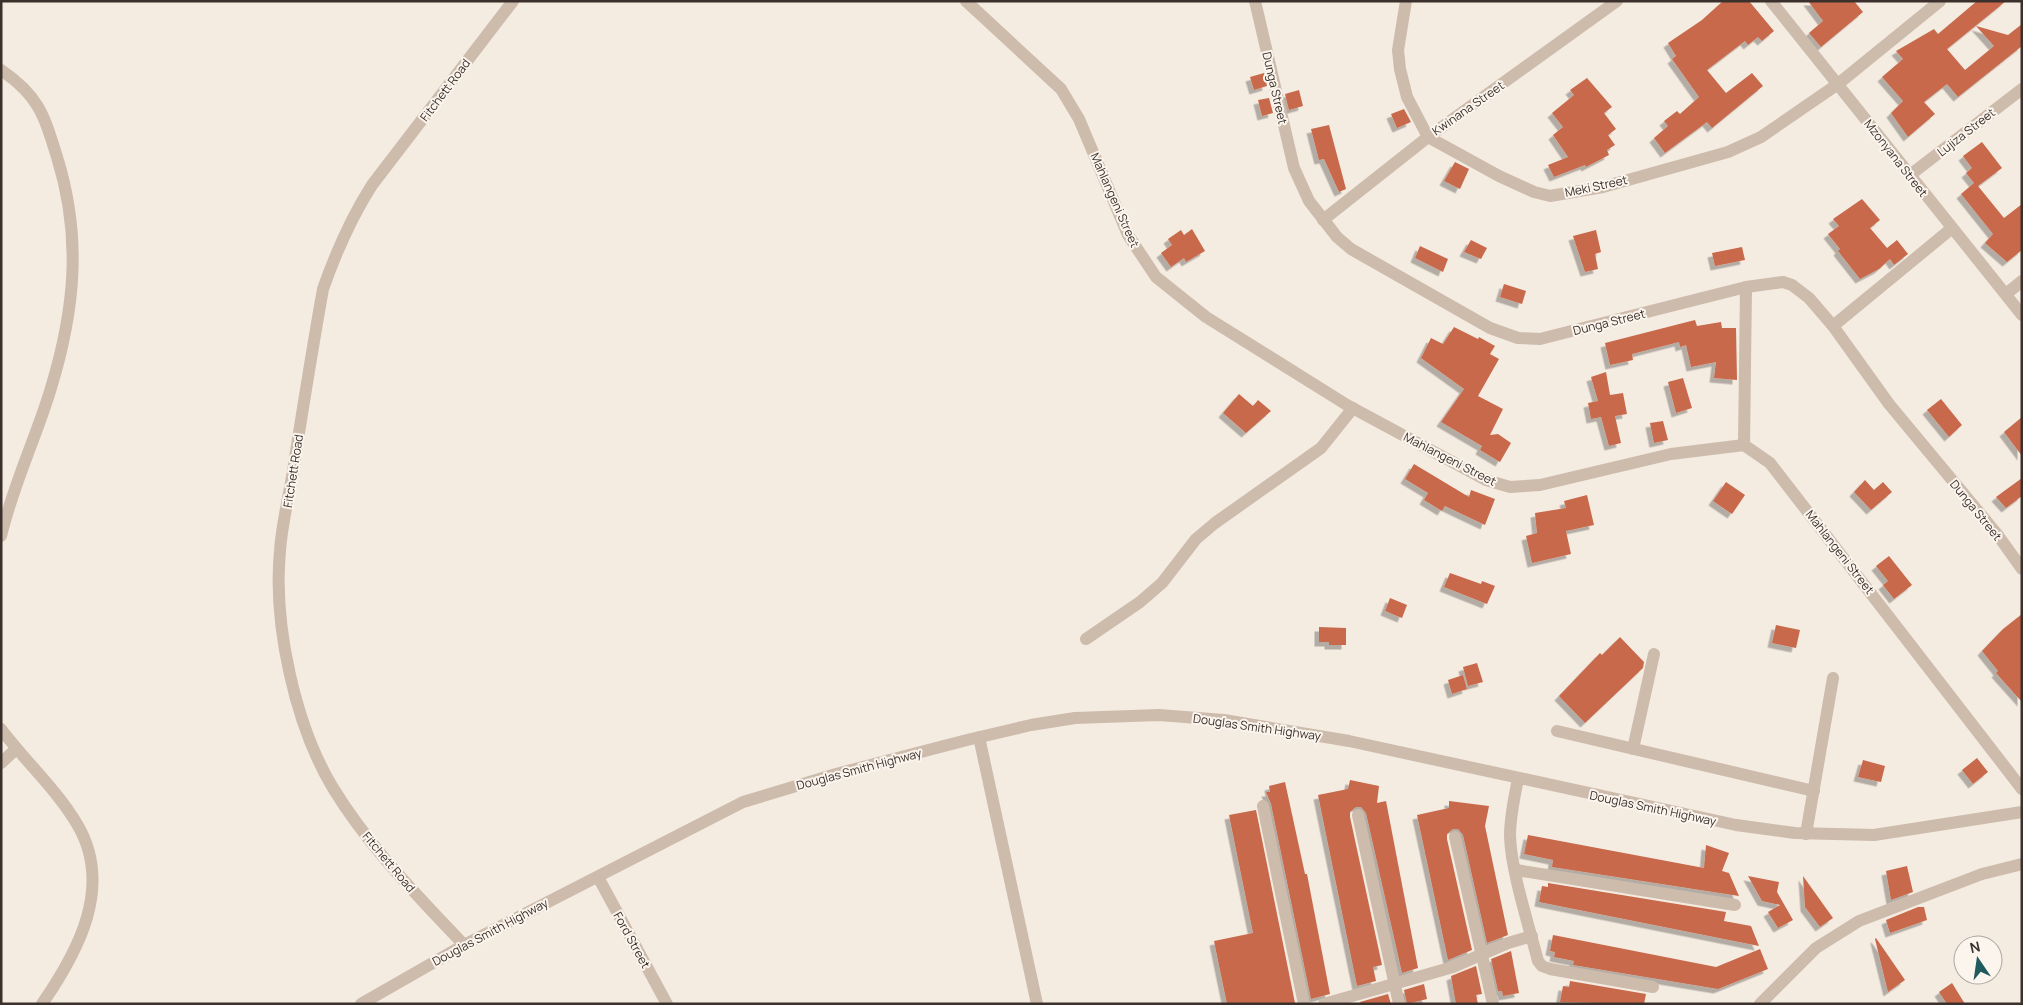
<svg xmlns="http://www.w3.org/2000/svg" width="2023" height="1005" font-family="Manrope,sans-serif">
	<defs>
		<filter id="shadow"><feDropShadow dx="-4.5" dy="4.5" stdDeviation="0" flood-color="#0004"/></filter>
	</defs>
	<rect width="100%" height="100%" fill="#f4ebe1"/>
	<!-- building -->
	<g fill="#c8694b" filter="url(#shadow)">
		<polygon points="1723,1 1749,1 1774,31 1762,41 1758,37 1748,45 1745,41 1707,70 1726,93 1752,73 1763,86 1712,128 1707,122 1665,153 1654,138 1668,126 1664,121 1677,111 1680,114 1699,97 1672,59 1676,56 1668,43 1702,20"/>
		<polygon points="1808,1 1854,1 1863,12 1821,47 1809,33 1823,21"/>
		<polygon points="1977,1 2006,1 1947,49 1965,70 1994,46 1976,26 2008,35 2022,24 2022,46 1958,97 1947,84 1924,102 1935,114 1908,137 1891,113 1903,101 1882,77 1903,59 1896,51 1934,29 1938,34"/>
		<polygon points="1264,73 1267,86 1254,90 1250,77"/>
		<polygon points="1587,78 1612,107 1604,113 1616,129 1608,135 1615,145 1607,150 1609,155 1586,167 1585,165 1554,177 1548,165 1568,157 1553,135 1563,127 1552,113 1574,95 1570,90"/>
		<polygon points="1299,90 1303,106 1289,110 1285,94"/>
		<polygon points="1269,98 1273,113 1262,116 1258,100"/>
		<polygon points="1404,109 1411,122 1397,128 1391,114"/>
		<polygon points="1329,125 1346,189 1339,192 1324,159 1319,160 1311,129"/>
		<polygon points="1982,142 2002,168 1978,186 2004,218 2022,204 2022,250 2007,262 1985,243 1993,234 1961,194 1974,183 1966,173 1972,168 1963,156"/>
		<polygon points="1455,162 1469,169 1460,189 1444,181"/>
		<polygon points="1862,199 1880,220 1870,228 1887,248 1897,240 1908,254 1894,265 1890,259 1879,269 1860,279 1838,251 1840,249 1828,234 1839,226 1833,219"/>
		<polygon points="1192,229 1205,251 1186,262 1184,258 1171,267 1161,253 1172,245 1168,239 1181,230 1184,235"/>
		<polygon points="1596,230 1601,252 1595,254 1598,269 1585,272 1573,236"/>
		<polygon points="1471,240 1487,248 1481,259 1464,252"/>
		<polygon points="1420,246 1448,259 1443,272 1415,258"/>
		<polygon points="1742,247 1745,260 1715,266 1712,253"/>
		<polygon points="1504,284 1526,291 1522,304 1500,297"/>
		<polygon points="1695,320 1697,326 1721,322 1722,328 1736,328 1737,380 1714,378 1716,362 1691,367 1686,345 1680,347 1679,342 1632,354 1633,360 1610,365 1605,343"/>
		<polygon points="1454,327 1478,339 1479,337 1495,346 1490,354 1499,359 1478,396 1503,409 1490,435 1498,434 1511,443 1500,462 1480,450 1482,446 1441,422 1464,389 1421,358 1431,338 1443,344"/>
		<polygon points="1606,372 1610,395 1623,393 1627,414 1615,416 1621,443 1609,446 1601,417 1591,419 1588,403 1598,401 1591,377"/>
		<polygon points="1683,378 1692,408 1676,413 1668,382"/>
		<polygon points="1239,394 1253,406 1258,400 1271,411 1246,433 1223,413"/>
		<polygon points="1941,399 1962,425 1949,437 1927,410"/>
		<polygon points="2022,417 2022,456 2004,432"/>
		<polygon points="1663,421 1668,440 1654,443 1650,423"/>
		<polygon points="1414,464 1469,497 1471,490 1495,499 1485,525 1445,506 1442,511 1424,500 1428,493 1405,479"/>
		<polygon points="2022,478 2022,496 2006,508 1996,497"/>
		<polygon points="1865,480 1874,490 1883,482 1892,492 1871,510 1854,492"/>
		<polygon points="1726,482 1745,495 1732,514 1713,501"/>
		<polygon points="1587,495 1594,525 1566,531 1571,554 1532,563 1526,536 1537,533 1535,513 1566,508 1564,501"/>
		<polygon points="1889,556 1912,585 1894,599 1883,585 1888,581 1876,566"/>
		<polygon points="1450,573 1481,584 1482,581 1495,586 1487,604 1444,587"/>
		<polygon points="1390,598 1407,605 1402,618 1385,611"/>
		<polygon points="2022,614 2022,702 1996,673 1998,671 1982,651 2003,629"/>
		<polygon points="1776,625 1800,630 1796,648 1772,643"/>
		<polygon points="1319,627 1346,628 1346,645 1329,645 1329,642 1319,642"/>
		<polygon points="1620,637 1644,662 1643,668 1585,723 1559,696 1600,653 1602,655"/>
		<polygon points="1477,663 1483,682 1468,686 1463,667"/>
		<polygon points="1463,675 1467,689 1452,694 1448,680"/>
		<polygon points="1977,758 1988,772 1973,784 1962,770"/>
		<polygon points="1863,760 1885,766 1881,782 1858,777"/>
		<polygon points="1350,780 1379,786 1377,803 1386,801 1418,968 1402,973 1366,813 1361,807 1356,807 1350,812 1350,817 1382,965 1373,967 1376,981 1357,986 1318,795 1348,789"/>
		<polygon points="1285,782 1305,874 1307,874 1330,994 1311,999 1271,804 1266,792 1270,792 1269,786"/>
		<polygon points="1449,801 1489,806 1485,826 1508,935 1487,943 1463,835 1458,829 1453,829 1447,834 1447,839 1472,950 1448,960 1417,815 1449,808"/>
		<polygon points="1256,810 1295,1003 1291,1004 1227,1004 1214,941 1253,933 1229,815"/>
		<polygon points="1528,835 1704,868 1706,845 1729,853 1722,871 1729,873 1739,896 1552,867 1553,860 1524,854"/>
		<polygon points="1907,866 1913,892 1891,900 1886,871"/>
		<polygon points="1748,876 1779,882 1777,892 1793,920 1778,928 1768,912 1780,905 1762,901"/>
		<polygon points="1803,876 1833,918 1820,927 1805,907"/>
		<polygon points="1548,883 1726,912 1724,921 1751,926 1759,946 1539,902 1542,886 1548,887"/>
		<polygon points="1918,907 1924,907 1927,920 1890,933 1886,920"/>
		<polygon points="1553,935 1716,967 1760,949 1768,969 1718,989 1573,965 1574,961 1554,957 1555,952 1550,951"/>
		<polygon points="1876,938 1905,980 1888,992 1875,939"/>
		<polygon points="1511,951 1519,993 1503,996 1502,991 1498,991 1491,959"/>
		<polygon points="1476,966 1482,994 1476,995 1478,1004 1456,1004 1451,976"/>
		<polygon points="1570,981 1646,994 1644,1004 1560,1002 1563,986 1569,987"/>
		<polygon points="1952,983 1965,1004 1947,1004 1939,992"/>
		<polygon points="1424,984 1427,999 1407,1004 1404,990"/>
		<polygon points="1388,994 1391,1004 1361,1004 1360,1002"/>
	</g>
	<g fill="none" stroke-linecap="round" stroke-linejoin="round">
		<!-- minor -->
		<g stroke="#cdbbac" stroke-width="12">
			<polyline points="966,1 1061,89 1079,119 1128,235 1156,277 1206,317 1347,405 1486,480 1510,487 1540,485 1671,454 1744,445 1770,463 2022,789"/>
			<polyline points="1255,1 1294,168 1309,201 1337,237 1351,249 1490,328 1518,338 1540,339 1746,287 1783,282 1792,285 1809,298 1833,326 1889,404 1997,534 2022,569"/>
			<polyline points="1406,1 1398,50 1400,69 1407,97 1428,137 1499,176 1534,192 1550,196 1603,187 1728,152 1761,137 1838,84 1940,1"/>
			<polyline points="1771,1 2022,315"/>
			<path d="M 1,70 C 39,96 44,115 57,157 C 82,237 75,309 51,388 C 36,438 13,485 1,536"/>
			<polyline points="1910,175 2022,89"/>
			<polyline points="1323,220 1428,137 1617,1"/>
			<polyline points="2006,294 2022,281"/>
			<polyline points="1833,326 1951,229"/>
			<polyline points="1744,445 1746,287"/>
			<polyline points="1086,639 1140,602 1162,583 1196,539 1215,523 1321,448 1353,408"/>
			<path d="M 1,729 C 25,761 57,790 77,824 C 114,886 78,952 42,1004"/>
			<polyline points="1557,731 1814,791"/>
			<polyline points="979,737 1037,1004"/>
			<polyline points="1633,749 1654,654"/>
			<polyline points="1,763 16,749"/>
			<path d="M 1518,779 C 1514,798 1510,817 1510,836 C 1511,871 1529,926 1538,961 L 1542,966 L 1550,969 L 1653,987"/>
			<polyline points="1263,806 1304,1004"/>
			<polyline points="1358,815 1399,1004"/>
			<polyline points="1806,834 1833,678"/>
			<polyline points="1455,837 1493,1004"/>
			<polyline points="1516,870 1735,905"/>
			<polyline points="598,877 667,1004"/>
			<path d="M 464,945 C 417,895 369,847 333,788 C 295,725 273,624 280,551 C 282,520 291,489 295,458 C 304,401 313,345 323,289 C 336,252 351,218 372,185 L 513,1"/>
			<polyline points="361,1004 464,945 743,802 836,774 967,740 1031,725 1075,718 1159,715 1224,720 1349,741 1736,825 1795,833 1874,835 2022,812"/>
			<polyline points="1324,1004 1453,967 1508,943 1532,936"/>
			<polyline points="1760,1004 1816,948 1859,921 1982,874 2022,864"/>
		</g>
	</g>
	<g text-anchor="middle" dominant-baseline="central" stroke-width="4" stroke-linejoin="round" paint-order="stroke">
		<!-- street labels -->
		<g font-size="12" fill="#3b302b" stroke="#fbf5ee">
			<text transform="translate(1275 88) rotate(77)">Dunga Street</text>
			<text transform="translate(445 90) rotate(-53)">Fitchett Road</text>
			<text transform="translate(1468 108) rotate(-35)">Kwinana Street</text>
			<text transform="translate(1966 132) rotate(-38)">Lujiza Street</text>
			<text transform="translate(1896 158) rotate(52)">Mzonyana Street</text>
			<text transform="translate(1596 186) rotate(-12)">Meki Street</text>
			<text transform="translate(1115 200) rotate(66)">Mahlangeni Street</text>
			<text transform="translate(1609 322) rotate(-14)">Dunga Street</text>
			<text transform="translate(1450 459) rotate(27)">Mahlangeni Street</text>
			<text transform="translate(293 471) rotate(-81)">Fitchett Road</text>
			<text transform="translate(1976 510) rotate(51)">Dunga Street</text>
			<text transform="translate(1840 552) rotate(52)">Mahlangeni Street</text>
			<text transform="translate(1257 727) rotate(8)">Douglas Smith Highway</text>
			<text transform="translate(859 769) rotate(-15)">Douglas Smith Highway</text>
			<text transform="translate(1653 808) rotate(12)">Douglas Smith Highway</text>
			<text transform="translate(389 862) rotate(50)">Fitchett Road</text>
			<text transform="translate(490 932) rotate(-28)">Douglas Smith Highway</text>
			<text transform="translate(632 940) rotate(61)">Ford Street</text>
		</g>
	</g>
	<!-- border -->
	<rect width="2023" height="1005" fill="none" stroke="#3b302b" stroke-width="5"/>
	<!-- north arrow -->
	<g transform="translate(1978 960) rotate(347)"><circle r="24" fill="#fbf5ee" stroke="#aea6a0"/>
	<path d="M0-4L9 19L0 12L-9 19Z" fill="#1f5a5e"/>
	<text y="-8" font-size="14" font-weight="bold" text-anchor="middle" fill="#3b302b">N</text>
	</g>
</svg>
